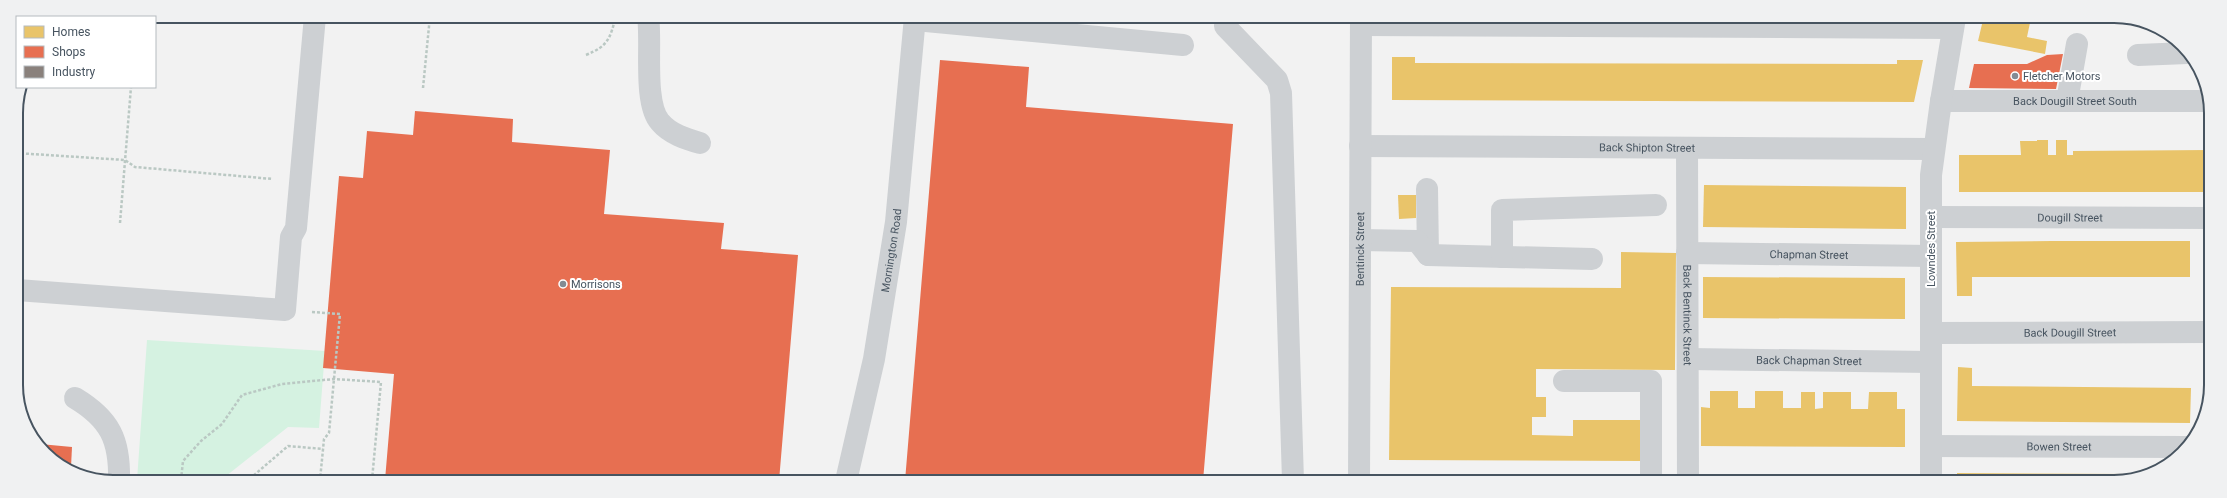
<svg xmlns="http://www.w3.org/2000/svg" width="2227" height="498" font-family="Roboto,sans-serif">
	<rect width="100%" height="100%" fill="#f2f2f2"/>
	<!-- green -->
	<polygon fill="#d5f2e1" points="147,340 325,351 319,428 288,427 221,480 137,480"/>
	<!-- homes -->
	<g fill="#e9c46a">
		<polygon points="1989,18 2031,18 2027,37 2047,41 2045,54 1978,41 1983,20 1988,20"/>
		<polygon points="1392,57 1415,57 1415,63 1897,64 1897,60 1923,60 1914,102 1392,100"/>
		<polygon points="2037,140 2048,140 2048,155 2056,155 2056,140 2067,140 2067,155 2073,155 2073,151 2209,150 2209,192 1959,192 1959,155 2021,155 2020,141 2037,141"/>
		<polygon points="1704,185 1906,187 1906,229 1703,227"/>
		<polygon points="1398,195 1416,195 1416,218 1399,219"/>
		<polygon points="2052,241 2190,241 2190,277 1972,277 1972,296 1957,296 1956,242"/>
		<polygon points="1621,252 1676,253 1675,370 1536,369 1536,397 1546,397 1546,417 1532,417 1532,435 1573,436 1573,420 1641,420 1641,461 1389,460 1391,287 1621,288"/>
		<polygon points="1703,277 1905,278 1905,319 1703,318"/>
		<polygon points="1958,367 1972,368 1972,386 2191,388 2190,423 1957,421"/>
		<polygon points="1710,391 1738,391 1738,408 1755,408 1755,391 1783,391 1783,408 1801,408 1801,392 1815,392 1815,409 1823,408 1823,392 1851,392 1851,409 1868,409 1869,392 1897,392 1897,409 1905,409 1905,447 1701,446 1701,407 1710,408"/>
		<polygon points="1957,473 2130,474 2148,475 2120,482 1957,482"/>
	</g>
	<!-- shops -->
	<g fill="#e76f51">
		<polygon points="2063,54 2056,89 1969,88 1974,64 2027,64 2047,55"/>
		<polygon points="940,60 1029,67 1026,107 1233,124 1203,481 905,481"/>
		<polygon points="415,111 513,119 512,142 610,150 604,214 724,223 721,249 798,255 779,481 385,480 394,374 323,368 339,176 363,178 367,131 413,135"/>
		<polygon points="40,444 72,447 71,467 45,454"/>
	</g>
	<!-- industry -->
	<polygon fill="#8a817c" points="2104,18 2132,18 2137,20 2104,21"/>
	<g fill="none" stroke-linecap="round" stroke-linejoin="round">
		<!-- path -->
		<g stroke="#bac8c3" stroke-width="2.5" stroke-dasharray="3 2" stroke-linecap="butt">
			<polyline points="136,17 136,16"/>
			<path d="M 586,55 C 608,46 610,39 616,16"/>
			<polyline points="423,88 430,16"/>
			<polyline points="16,153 125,160 135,167 273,179"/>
			<polyline points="120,223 131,87"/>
			<polyline points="312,312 340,314 329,433 324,439 320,480"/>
			<polyline points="2209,405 2209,368"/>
			<polyline points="181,480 183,461 201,441 222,424 242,395 282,384 334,379 381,382 372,480"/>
			<polyline points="252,480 253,476 288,446 323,449"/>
		</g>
		<!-- minor -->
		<g stroke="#cdd0d3" stroke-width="22">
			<path d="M 648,16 C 652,42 643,103 660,122 C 670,134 686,139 700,143"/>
			<polyline points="915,20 1183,45"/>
			<polyline points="1361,25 1953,28"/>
			<polyline points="1225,26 1277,80 1281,93 1293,481"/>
			<polyline points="2138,55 2187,53"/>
			<path id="s1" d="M 1941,101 L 2209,101"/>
			<polyline points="2067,101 2077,44"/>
			<path id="s2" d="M 1360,146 L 1934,149"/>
			<path id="s3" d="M 1687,148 L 1688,481"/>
			<polyline points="1427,189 1428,255"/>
			<path id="s4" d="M 1931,217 L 2209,218"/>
			<polyline points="1360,240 1417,241 1428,255 1592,259"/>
			<path id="s5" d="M 1687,253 L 1931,256"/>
			<polyline points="1502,257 1502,210 1656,205"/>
			<polyline points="17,290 285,310 291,237 296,228 315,16"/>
			<path id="s6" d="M 1931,333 L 2209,332"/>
			<path id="s7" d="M 1688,359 L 1931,362"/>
			<polyline points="1564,381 1651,381 1651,481"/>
			<path d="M 75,398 C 110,419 120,440 119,480"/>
			<path id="s8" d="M 1931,446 L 2187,447"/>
			<path id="s9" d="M 846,481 L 874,359 L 896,222 L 915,17"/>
			<path id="s10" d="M 1359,481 L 1361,17"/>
			<polyline points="1931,482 1931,175 1941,101 1955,18"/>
		</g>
	</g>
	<!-- markers -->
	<g fill="#838b93" stroke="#fff" stroke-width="1.5">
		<circle cx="2015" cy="76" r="4"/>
		<circle cx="563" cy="284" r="4"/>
	</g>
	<g text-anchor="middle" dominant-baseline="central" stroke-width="4" stroke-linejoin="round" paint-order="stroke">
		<!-- poi labels -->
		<g font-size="11" fill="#475460" stroke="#fff" text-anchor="start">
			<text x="2023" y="76">Fletcher Motors</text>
			<text x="571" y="284">Morrisons</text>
		</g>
		<!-- street labels -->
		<g font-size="11" fill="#475460" stroke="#fff">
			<text stroke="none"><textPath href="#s1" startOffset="134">Back Dougill Street South</textPath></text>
			<text stroke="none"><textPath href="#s2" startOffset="287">Back Shipton Street</textPath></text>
			<text stroke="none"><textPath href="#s4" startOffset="139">Dougill Street</textPath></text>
			<text stroke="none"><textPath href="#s10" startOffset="232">Bentinck Street</textPath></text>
			<text transform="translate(1931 249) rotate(-90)">Lowndes Street</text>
			<text stroke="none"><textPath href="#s9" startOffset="235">Mornington Road</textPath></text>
			<text stroke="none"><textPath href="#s5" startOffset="122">Chapman Street</textPath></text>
			<text stroke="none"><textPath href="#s3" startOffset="167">Back Bentinck Street</textPath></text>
			<text stroke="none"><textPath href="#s6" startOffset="139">Back Dougill Street</textPath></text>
			<text stroke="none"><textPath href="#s7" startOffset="121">Back Chapman Street</textPath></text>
			<text stroke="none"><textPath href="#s8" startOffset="128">Bowen Street</textPath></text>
		</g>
	</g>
	<!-- crop -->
	<path d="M0 0H2227V498H0ZM113 23H2114A90 90 0 0 1 2204 113V385A90 90 0 0 1 2114 475H113A90 90 0 0 1 23 385V113A90 90 0 0 1 113 23Z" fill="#f0f1f2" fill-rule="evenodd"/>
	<path fill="none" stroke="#475460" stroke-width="2" d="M113 23H2114A90 90 0 0 1 2204 113V385A90 90 0 0 1 2114 475H113A90 90 0 0 1 23 385V113A90 90 0 0 1 113 23Z"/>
	<!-- legend -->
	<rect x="16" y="16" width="140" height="72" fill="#ffffff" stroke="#b5bbbf"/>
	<rect x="24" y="26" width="20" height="12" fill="#e9c46a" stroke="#b5bbbf"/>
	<text x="52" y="36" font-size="12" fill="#475460">Homes</text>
	<rect x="24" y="46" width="20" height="12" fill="#e76f51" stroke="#b5bbbf"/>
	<text x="52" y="56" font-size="12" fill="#475460">Shops</text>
	<rect x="24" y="66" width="20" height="12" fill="#8a817c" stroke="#b5bbbf"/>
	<text x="52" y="76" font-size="12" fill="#475460">Industry</text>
</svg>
